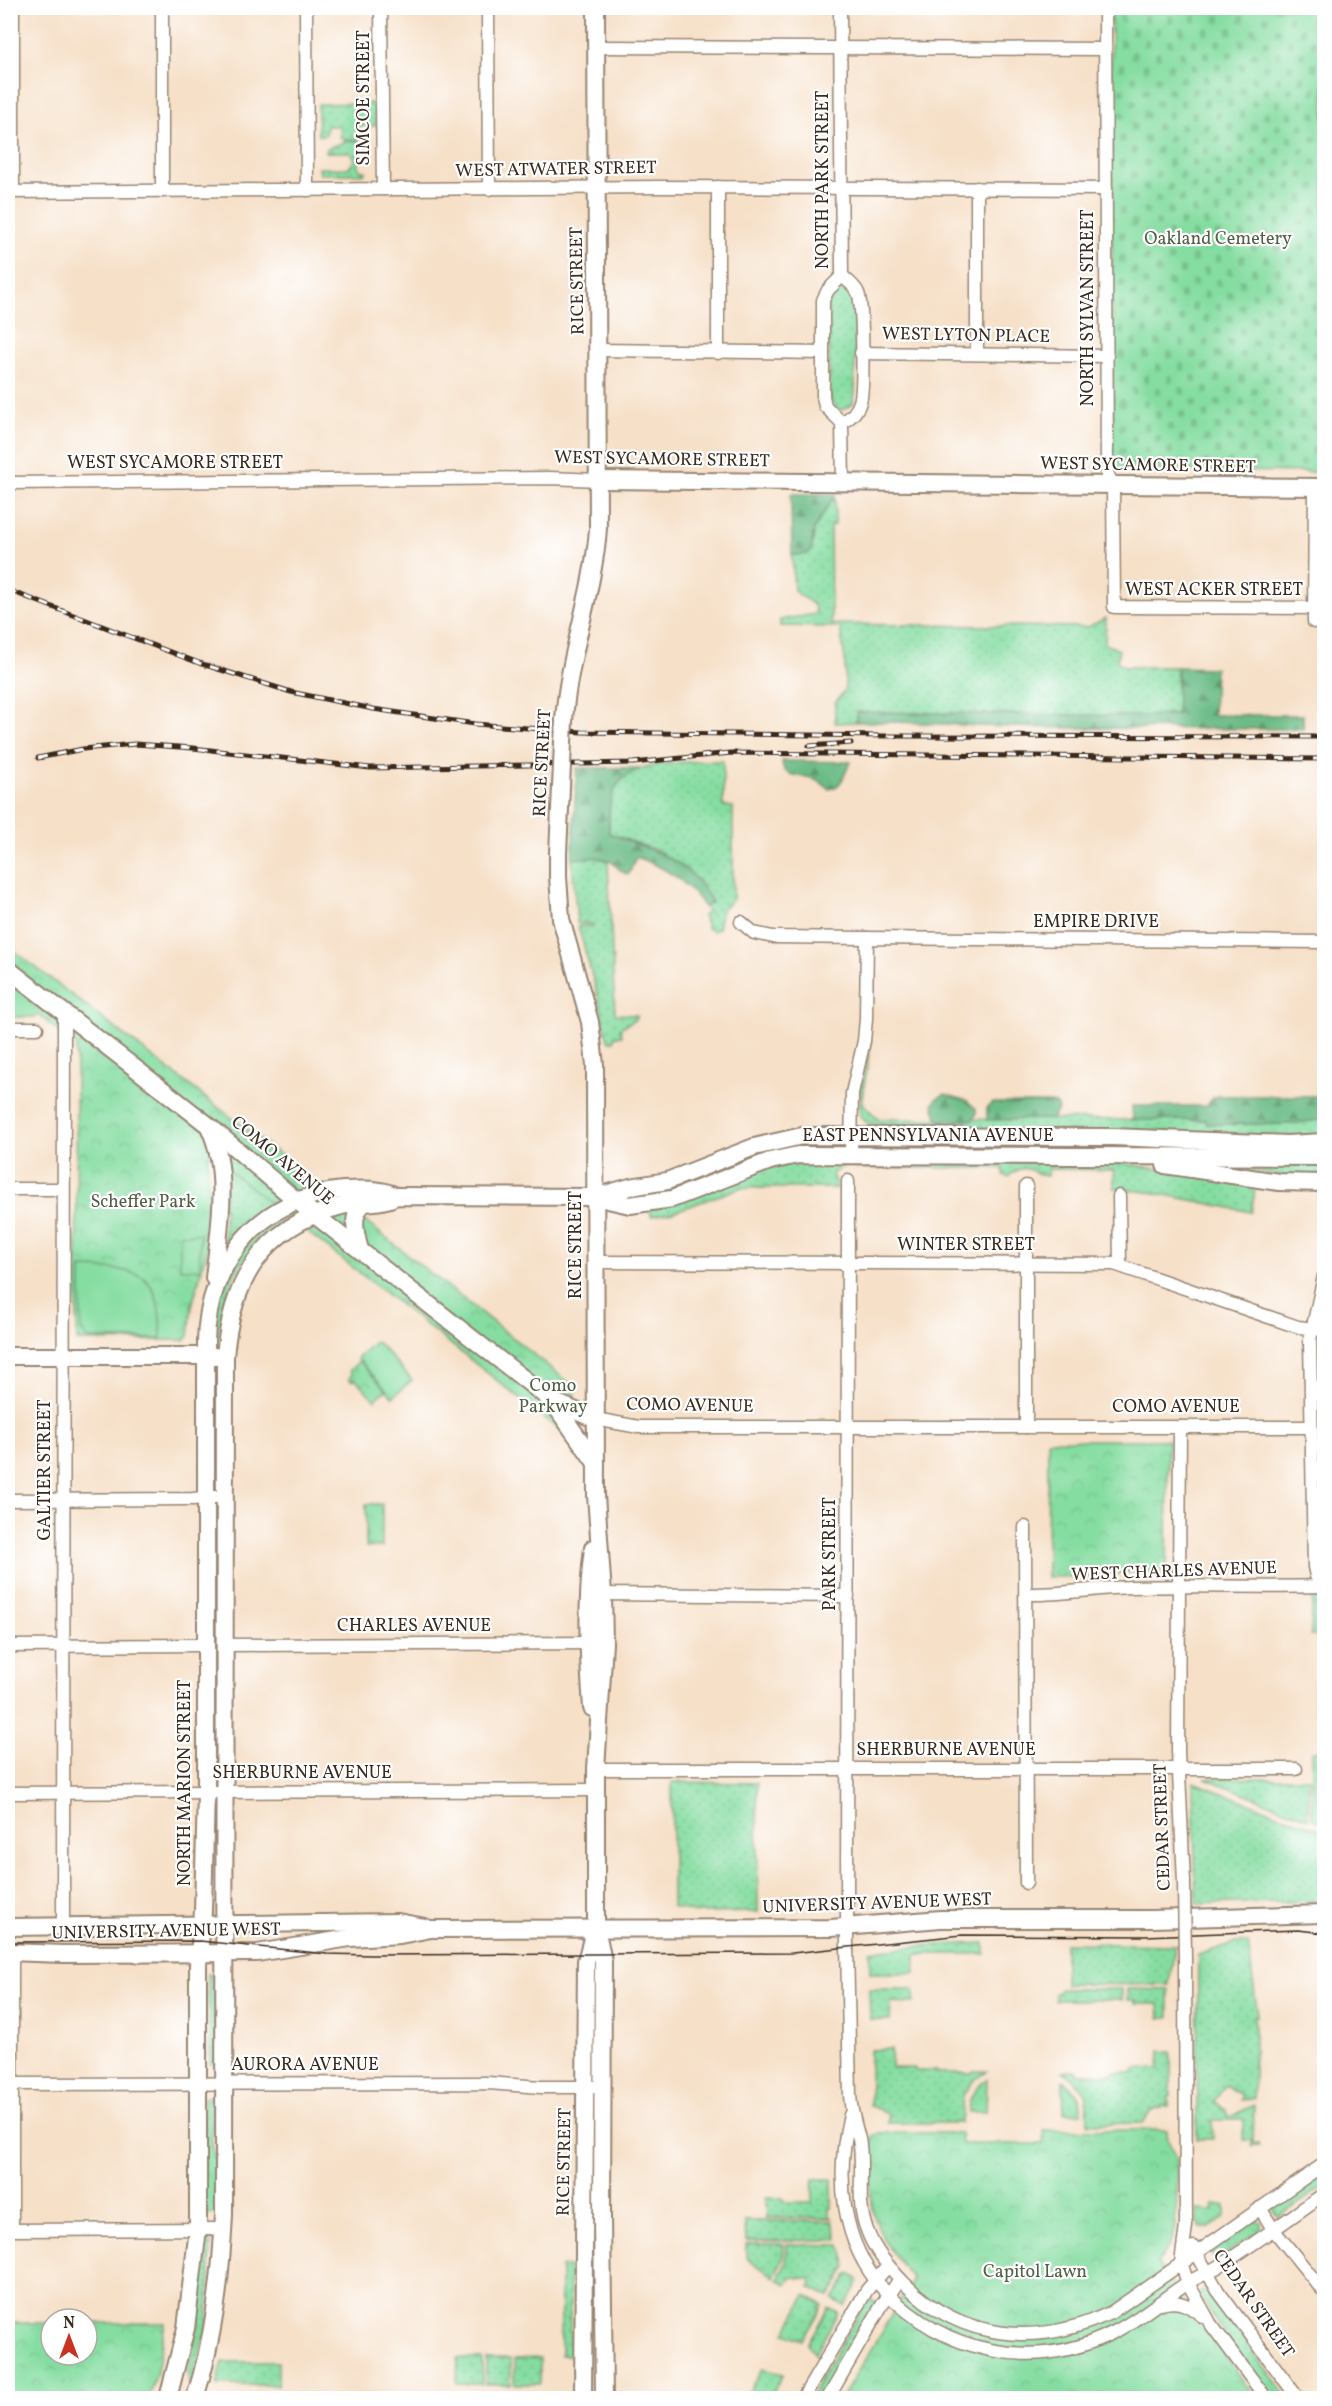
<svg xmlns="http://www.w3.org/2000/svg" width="1332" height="2406" font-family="Vollkorn,serif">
	<defs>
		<pattern id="grass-dots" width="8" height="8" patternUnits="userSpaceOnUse" patternTransform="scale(1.5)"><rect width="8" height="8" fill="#85dda1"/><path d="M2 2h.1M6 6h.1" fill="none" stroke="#74be8a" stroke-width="1.8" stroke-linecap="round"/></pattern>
		<pattern id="forest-firs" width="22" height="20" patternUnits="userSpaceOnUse" patternTransform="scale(1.5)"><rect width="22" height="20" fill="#6cbc87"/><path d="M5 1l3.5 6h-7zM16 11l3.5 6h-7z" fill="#5a996e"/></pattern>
		<pattern id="cemetery-stones" width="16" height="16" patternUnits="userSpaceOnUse" patternTransform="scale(1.5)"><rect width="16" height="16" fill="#85dda1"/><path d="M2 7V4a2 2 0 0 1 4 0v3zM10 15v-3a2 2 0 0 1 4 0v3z" fill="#74be8a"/></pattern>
		<pattern id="park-crowns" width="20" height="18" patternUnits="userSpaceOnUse" patternTransform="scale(1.5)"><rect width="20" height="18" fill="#85dda1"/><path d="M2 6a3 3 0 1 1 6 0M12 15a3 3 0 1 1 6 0" fill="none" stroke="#74be8a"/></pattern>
	</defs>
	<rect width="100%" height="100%" fill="#fff"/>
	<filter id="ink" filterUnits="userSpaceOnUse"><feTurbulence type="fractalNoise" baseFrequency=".0167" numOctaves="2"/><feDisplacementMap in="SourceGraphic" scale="12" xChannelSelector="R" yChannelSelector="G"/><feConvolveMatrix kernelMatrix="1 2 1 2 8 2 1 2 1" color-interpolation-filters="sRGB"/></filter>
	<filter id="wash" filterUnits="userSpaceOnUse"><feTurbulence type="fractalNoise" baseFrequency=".008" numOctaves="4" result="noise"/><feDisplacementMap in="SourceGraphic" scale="24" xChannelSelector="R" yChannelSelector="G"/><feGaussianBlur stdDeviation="1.35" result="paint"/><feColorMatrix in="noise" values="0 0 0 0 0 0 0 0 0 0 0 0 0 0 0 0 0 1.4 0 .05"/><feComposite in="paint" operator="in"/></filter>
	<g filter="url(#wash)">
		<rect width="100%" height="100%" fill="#f6e0c8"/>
		<!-- grass -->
		<g fill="url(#grass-dots)" stroke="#608460" stroke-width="1.5">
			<polygon points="376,103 376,126 358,126 358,139 343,140 343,137 339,137 341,129 338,126 327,126 325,135 318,135 318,104"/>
			<path d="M 346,141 L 359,141 L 359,168 L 361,171 L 366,171 L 364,174 L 320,174 L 319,168 L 348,168 L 353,163 L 354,157 L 349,152 L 326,152 L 326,149 C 333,145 339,145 346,141 Z"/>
			<polygon points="842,289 850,291 855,300 855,394 853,404 842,410 836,409 830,399 828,302 835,290"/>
			<polygon points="835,499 835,525 830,525 831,624 1088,627 1106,618 1105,644 1119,650 1117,661 1125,667 1177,667 1177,713 1145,716 858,712 856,722 835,723 835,703 845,690 845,659 840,627 780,626 780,620 816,614 814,605 794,591 792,555 807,554 813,543 814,529 831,500"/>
			<path d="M 701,761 L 723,761 L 723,806 L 733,807 L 733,899 L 722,909 L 718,928 L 713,931 L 707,928 L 703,915 L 708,912 L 704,907 L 712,902 L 661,852 L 609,833 C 609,823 608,811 610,801 C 617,760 671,764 701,761 Z"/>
			<polygon points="592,856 608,861 615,1014 637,1015 636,1019 620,1028 622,1036 615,1036 614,1041 608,1041 598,997 578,926 593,926 593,924 577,923 572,859"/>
			<polygon points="871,1041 862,1100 866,1107 878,1119 1206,1120 1207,1124 1290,1124 1324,1119 1324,1136 945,1130 867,1123 860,1116 860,1089"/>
			<path d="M 802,1161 L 1123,1163 L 1256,1185 L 1251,1212 L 1155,1193 L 1114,1188 L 1114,1170 L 1048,1169 L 1047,1176 C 1032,1175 1027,1159 1008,1177 L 1003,1175 L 1003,1168 L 857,1168 C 846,1163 840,1167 832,1174 L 837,1188 L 740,1188 L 673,1212 L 651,1216 L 650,1209 L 764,1169 Z"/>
			<polygon points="1324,1163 1324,1177 1285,1176 1206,1164"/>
			<polygon points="224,1167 275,1205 224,1254"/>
			<path d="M 287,1212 L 292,1214 C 248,1242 223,1284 218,1337 L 213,1340 L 216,1299 L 244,1246 Z"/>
			<polygon points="1313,1596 1324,1596 1324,1637 1311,1636"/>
			<polygon points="1312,1751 1324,1751 1324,1823 1312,1817"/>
			<polygon points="1205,1778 1309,1778 1308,1818"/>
			<polygon points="672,1782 757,1783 758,1912 696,1913 672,1907"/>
			<polygon points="1193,1782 1324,1831 1324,1901 1196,1904"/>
			<polygon points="985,1943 985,1954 915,1954 915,1973 870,1973 870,1951 930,1945"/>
			<path d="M 1065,1943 L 1174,1945 C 1175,1960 1170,1970 1169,1985 L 1065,1984 Z"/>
			<polygon points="1234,1943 1248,1943 1257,2010 1257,2016 1254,2016 1254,2099 1240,2100 1242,2096 1226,2085 1214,2101 1226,2110 1227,2116 1232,2116 1254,2105 1253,2143 1259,2144 1259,2146 1251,2146 1251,2140 1243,2140 1243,2120 1212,2120 1213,2139 1197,2139 1198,1955"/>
			<polygon points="208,1974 213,1975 219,2064 210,2064"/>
			<polygon points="869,1989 914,1989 914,2003 891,2002 890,2020 870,2020"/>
			<polygon points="1060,1989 1122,1989 1122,2000 1055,2000 1055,1993 1059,1992"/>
			<polygon points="1127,1989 1169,1990 1169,2018 1160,2018 1159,2004 1135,2004 1135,2000 1127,2000"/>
			<polygon points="891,2049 891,2068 915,2068 915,2071 936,2071 936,2073 972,2073 973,2071 987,2071 974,2080 963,2095 961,2123 888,2123 888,2115 878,2108 870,2106 870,2050"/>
			<path d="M 1160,2051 L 1171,2052 L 1171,2096 L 1169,2097 L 1169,2106 L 1162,2106 L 1162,2108 L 1151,2111 L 1143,2123 L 1088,2124 C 1088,2107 1088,2090 1074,2079 C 1070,2076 1065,2074 1063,2071 L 1076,2071 L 1077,2074 L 1113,2074 L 1114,2072 L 1135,2072 L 1135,2068 L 1159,2069 Z"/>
			<path d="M 987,2079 L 986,2112 L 968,2112 C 969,2097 975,2088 987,2079 Z"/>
			<path d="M 1063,2080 C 1075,2087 1081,2098 1082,2113 L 1064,2113 Z"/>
			<polygon points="204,2097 212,2097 212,2142 219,2182 217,2211 214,2214 204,2214"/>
			<polygon points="1324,2170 1324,2186 1279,2217 1271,2207"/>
			<polygon points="814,2179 832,2179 832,2208 829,2208 829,2216 833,2218 767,2218 766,2198 783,2198 784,2202 812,2202"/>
			<polygon points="1214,2205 1225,2205 1225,2218 1209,2228 1201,2227 1198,2222 1197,2210 1213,2211"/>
			<polygon points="1255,2219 1261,2222 1261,2230 1222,2256 1212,2255 1211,2248"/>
			<polygon points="745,2221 833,2221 838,2240 746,2241"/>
			<polygon points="203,2243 211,2244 208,2323 191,2386 187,2375 201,2313"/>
			<polygon points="752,2244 784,2244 783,2258 774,2277 746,2257 746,2245"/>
			<polygon points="787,2244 841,2245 847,2267 829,2297 810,2287 811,2279 792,2277 787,2284 778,2279 786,2263"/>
			<rect x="561" y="2267" width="9" height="88"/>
			<polygon points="851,2273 859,2281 845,2306 833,2299 848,2275"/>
			<polygon points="1204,2289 1208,2291 1288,2398 1272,2398 1230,2342 1200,2296 1200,2291"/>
			<polygon points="806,2295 823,2305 803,2340 785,2333"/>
			<polygon points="868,2298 878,2303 822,2398 809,2398"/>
			<polygon points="829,2308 838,2313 815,2354 808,2344"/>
			<polygon points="458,2358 482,2359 482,2384 457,2384"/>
			<polygon points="540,2358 540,2384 515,2384 515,2359"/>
			<rect x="486" y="2359" width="25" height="25"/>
			<polygon points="223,2362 278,2362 278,2385 217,2385"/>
			<polygon points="762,2369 783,2374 770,2398 745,2398"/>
		</g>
		<!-- forest -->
		<g fill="url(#forest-firs)" stroke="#547352" stroke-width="1.5">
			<polygon points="791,494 835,494 835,499 831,501 814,529 811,551 807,554 792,555"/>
			<path d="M 1177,667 L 1215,668 L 1213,715 L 1303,715 L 1303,729 C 1204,728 1105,729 1006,727 C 956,726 906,720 856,722 L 857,712 L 1145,716 L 1177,714 Z"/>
			<path d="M 782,761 L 851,762 C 843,773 845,786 829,789 C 825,786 821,782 817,780 C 806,773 782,781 782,761 Z"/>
			<path d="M 577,768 L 641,768 C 608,782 609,802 609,833 C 654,853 687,855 712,902 L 704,907 C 687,881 665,867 636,857 L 629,874 C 619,873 618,865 610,861 C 597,855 586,858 572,859 Z"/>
			<polygon points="945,1094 967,1101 976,1109 976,1115 972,1120 938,1120 933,1105 936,1099"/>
			<polygon points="1218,1096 1324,1096 1324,1119 1290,1124 1207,1124 1206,1120 1133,1120 1132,1106 1206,1106 1213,1098"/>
			<polygon points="992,1103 1053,1103 1056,1105 1058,1110 1052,1119 987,1120 987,1108"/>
		</g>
		<!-- cemetery -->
		<polygon fill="url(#cemetery-stones)" stroke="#608460" stroke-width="1.5" points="1111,8 1324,8 1324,472 1113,470"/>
		<!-- park -->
		<g fill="url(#park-crowns)" stroke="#608460" stroke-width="1.5">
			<polygon points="8,946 309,1177 576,1388 569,1437 208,1154 209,1242 192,1306 189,1336 185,1340 77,1341 76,1045 37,1014 35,1017 8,1017"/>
			<polygon points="359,1361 386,1390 375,1400 355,1379 351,1381 349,1378 352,1375 350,1370"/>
			<polygon points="1048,1440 1168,1440 1167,1572 1121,1572 1112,1576 1047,1577"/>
			<rect x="366" y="1504" width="16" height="43"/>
			<path d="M 1044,2130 L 1167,2130 C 1167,2148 1175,2148 1177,2160 C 1178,2176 1177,2219 1173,2235 C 1170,2246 1164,2254 1157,2263 L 1256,2398 L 842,2398 L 913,2279 C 900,2263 887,2248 879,2229 C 867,2202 870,2166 872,2137 L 877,2133 L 960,2133 L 961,2144 L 1043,2144 Z"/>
			<polygon points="8,2323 51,2323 51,2355 87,2355 87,2323 165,2323 157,2372 149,2398 8,2398"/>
		</g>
		<!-- pitch -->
		<g fill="#85dda1" stroke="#608460" stroke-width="1.5">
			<rect x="180" y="1234" width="20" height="35"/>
			<path d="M 81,1268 C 143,1269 160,1271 161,1339 L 88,1339 L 81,1330 Z"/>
			<polygon points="376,1341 412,1380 393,1397 357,1358"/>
		</g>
	</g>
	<g filter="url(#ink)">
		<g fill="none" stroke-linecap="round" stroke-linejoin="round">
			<defs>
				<g id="street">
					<polyline points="162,8 162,191"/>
					<polyline points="306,8 307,190"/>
					<polyline points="381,8 383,189"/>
					<polyline points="488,8 489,189"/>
					<polyline points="840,8 842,276"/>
					<polyline points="1105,8 1107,473 1113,485 1114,607 1324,608"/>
					<polyline points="595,47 1105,49"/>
					<polyline points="977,188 977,354"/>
					<polyline points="13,191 13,8"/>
					<polyline points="8,192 660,187 1106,189"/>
					<polyline points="842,276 828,290 823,300 823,396 825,406 842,423 843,482"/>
					<path d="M 842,276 C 848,281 855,286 858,293 C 863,304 864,390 860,402 C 857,412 851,417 842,423"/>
					<polyline points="598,350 823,353"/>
					<polyline points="718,353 718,187"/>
					<polyline points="861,353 1107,356"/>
					<polyline points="8,483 549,478 599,480"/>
					<polyline points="1314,622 1315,487"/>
					<polyline points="741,922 754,933 773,937 867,938"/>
					<polyline points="8,1028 37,1028"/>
					<polyline points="851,1154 852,1093 864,1041 866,1019 867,938 1324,942"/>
					<path d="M 848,1181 L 847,1942 L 850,2095 C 851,2112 855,2123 859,2139 C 865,2169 855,2201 867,2230 C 874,2250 888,2266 903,2282 C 961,2341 1039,2348 1112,2312 L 1324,2164"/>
					<polyline points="1026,1186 1026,1427"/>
					<polyline points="8,1189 63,1189"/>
					<polyline points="1119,1196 1120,1265"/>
					<polyline points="596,1262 1114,1264 1298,1327 1324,1330"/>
					<polyline points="1324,1276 1310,1340 1314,1567 1316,1576 1324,1585"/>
					<polyline points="595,1419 639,1427 1311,1427"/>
					<polyline points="1180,1427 1178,1751 1184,1882"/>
					<polyline points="8,1500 193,1499 225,1496"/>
					<polyline points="1025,1527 1026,1883"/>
					<polyline points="597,1594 848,1596"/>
					<path d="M 1026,1594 C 1061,1595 1096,1588 1131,1587 C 1196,1585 1260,1588 1324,1586"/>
					<polyline points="225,1645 597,1643"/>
					<polyline points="8,1646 205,1645"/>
					<polyline points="596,1769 1296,1769"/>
					<polyline points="8,1793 596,1790"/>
					<polyline points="63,1927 64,1013"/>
					<polyline points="12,1952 12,2230"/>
					<polyline points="1185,1960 1186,2226 1181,2263 1188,2283 1210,2323 1266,2398"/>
					<polyline points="8,2084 488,2083 541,2087 603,2087"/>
					<path d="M 850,2115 C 835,2176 841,2243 884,2290 C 944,2353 1033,2373 1112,2333 C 1139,2320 1162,2299 1187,2283 C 1198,2277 1209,2272 1219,2266 C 1255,2244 1289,2218 1324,2194"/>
					<polyline points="1260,2208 1273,2229 1324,2292"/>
					<polyline points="8,2230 223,2229"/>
					<polyline points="1193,2247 1218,2291 1298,2398"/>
					<path d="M 1161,2304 C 1178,2299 1189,2305 1202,2316"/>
					<polyline points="803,2398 867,2290 888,2266"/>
					<polyline points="828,2398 882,2305 900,2279"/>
				</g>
				<g id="secondary">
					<polyline points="599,480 1324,487"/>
					<path d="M 564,721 C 568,656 593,595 598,529 L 596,8"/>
					<polyline points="558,853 558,877 561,919 590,1022 595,1065 596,1495 603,1594 604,1643 596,1769 596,1927 603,1961 602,2216 604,2398"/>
					<polyline points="8,969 208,1125 297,1201 552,1401 595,1419"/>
					<path d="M 210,1129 C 230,1172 219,1231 214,1278"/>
					<polyline points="1165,1165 1279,1182 1324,1183"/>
					<polyline points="599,1198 630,1205 672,1199 770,1161 798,1155 1324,1157"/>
					<path d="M 360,1250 C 356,1235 349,1212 366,1202"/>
					<polyline points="8,1356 215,1356"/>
					<polyline points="554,1404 596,1463"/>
					<path d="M 592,1708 C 588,1654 586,1602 593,1548"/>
					<polyline points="8,1927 398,1922 425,1927"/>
					<polyline points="8,1952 63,1954 257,1953 350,1938 400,1935 431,1929 831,1928 941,1919 1152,1919 1324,1914"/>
					<path d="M 168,2398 L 186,2328 L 198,2229 L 198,1965 L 203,1911 L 206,1792 L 206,1342 C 207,1262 261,1197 343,1190 C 362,1189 380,1188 397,1196"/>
					<path d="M 195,2398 C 214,2338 221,2278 224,2215 L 225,1357 C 231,1282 262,1227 338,1207 C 358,1201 379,1205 397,1196 L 595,1197 L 630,1187 L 667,1181 L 754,1147 L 802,1136 L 1113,1137 L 1287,1144 L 1324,1142"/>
					<polyline points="583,2398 586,1961 594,1931"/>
				</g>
			</defs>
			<!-- street casing -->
			<use href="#street" stroke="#988573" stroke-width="15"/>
			<!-- secondary casing -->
			<use href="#secondary" stroke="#988573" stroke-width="20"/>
			<!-- street -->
			<use href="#street" stroke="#fff" stroke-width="12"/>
			<!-- secondary -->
			<use href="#secondary" stroke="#fff" stroke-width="16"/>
			<!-- tram -->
			<polyline stroke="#3b2a1e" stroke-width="1.5" points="8,1942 200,1941 327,1954 371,1955 792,1953 962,1935 1145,1936 1298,1930 1324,1933"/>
			<defs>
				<g id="rail">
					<polyline points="8,590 199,663 291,692 373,709 475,724 582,732 885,736 1324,737"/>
					<polyline points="809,746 851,743"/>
					<polyline points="38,758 83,749 135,744 193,748 370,768 633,763 731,753 1324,759"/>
				</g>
			</defs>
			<!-- rail casing -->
			<use href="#rail" stroke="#3b2a1e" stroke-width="5"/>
			<!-- rail -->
			<use href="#rail" stroke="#fff" stroke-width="3" stroke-dasharray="9" stroke-linecap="butt"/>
			<defs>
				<polyline id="street-bridge" points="1184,1882 1185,1960"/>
				<polyline id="secondary-bridge" points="558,853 564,721"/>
			</defs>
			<!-- street-bridge casing -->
			<use href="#street-bridge" stroke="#988573" stroke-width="15" stroke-linecap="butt"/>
			<!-- secondary-bridge casing -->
			<use href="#secondary-bridge" stroke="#988573" stroke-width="20" stroke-linecap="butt"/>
			<!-- street-bridge -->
			<use href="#street-bridge" stroke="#fff" stroke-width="12"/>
			<!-- secondary-bridge -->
			<use href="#secondary-bridge" stroke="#fff" stroke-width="16"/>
		</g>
	</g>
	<g text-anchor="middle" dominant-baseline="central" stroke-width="4.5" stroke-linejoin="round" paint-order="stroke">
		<!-- street labels -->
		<g font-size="18" fill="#3b2a1e" stroke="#fff">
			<text transform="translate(364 98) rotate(-90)">SIMCOE STREET</text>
			<text transform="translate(556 170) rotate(-1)">WEST ATWATER STREET</text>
			<text transform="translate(823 180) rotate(-90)">NORTH PARK STREET</text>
			<text transform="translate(578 281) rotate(-91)">RICE STREET</text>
			<text transform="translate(1088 308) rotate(-90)">NORTH SYLVAN STREET</text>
			<text transform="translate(966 336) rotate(1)">WEST LYTON PLACE</text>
			<text transform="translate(662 460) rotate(1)">WEST SYCAMORE STREET</text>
			<text x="175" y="463">WEST SYCAMORE STREET</text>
			<text transform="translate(1148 466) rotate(1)">WEST SYCAMORE STREET</text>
			<text x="1214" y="590">WEST ACKER STREET</text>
			<text transform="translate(543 763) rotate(-87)">RICE STREET</text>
			<text x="1096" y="922">EMPIRE DRIVE</text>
			<text x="928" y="1136">EAST PENNSYLVANIA AVENUE</text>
			<text transform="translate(282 1161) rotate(40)">COMO AVENUE</text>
			<text transform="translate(576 1245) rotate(-90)">RICE STREET</text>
			<text x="966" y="1245">WINTER STREET</text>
			<text transform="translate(690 1406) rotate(1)">COMO AVENUE</text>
			<text x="1176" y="1407">COMO AVENUE</text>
			<text transform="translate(45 1470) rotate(-90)">GALTIER STREET</text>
			<text transform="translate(830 1554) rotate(-90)">PARK STREET</text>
			<text transform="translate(1174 1572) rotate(-2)">WEST CHARLES AVENUE</text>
			<text x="414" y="1626">CHARLES AVENUE</text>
			<text x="946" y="1750">SHERBURNE AVENUE</text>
			<text x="302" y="1773">SHERBURNE AVENUE</text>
			<text transform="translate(185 1783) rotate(-90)">NORTH MARION STREET</text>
			<text transform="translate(1163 1827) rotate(-92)">CEDAR STREET</text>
			<text transform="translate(877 1904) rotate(-2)">UNIVERSITY AVENUE WEST</text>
			<text transform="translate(166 1932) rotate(-1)">UNIVERSITY AVENUE WEST</text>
			<text x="305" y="2065">AURORA AVENUE</text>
			<text transform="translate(565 2162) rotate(-89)">RICE STREET</text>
			<text transform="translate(1253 2304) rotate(55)">CEDAR STREET</text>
		</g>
		<!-- park labels -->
		<g font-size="18" fill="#516045" stroke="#fff">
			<text x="1218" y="239">Oakland Cemetery</text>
			<text x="143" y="1202">Scheffer Park</text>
			<text x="553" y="1386">Como<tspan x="553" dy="21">Parkway</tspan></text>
			<text x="1035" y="2272">Capitol Lawn</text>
		</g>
	</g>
	<!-- margin -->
	<rect width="1332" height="2406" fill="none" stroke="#fff" stroke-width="30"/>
	<!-- north arrow -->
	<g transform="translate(69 2337)"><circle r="28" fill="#ffffff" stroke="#b1aaa5" stroke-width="1.5"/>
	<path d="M0-4.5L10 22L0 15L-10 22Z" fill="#c8321e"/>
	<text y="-9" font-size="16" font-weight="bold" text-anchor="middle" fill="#3b2a1e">N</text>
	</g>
</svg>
